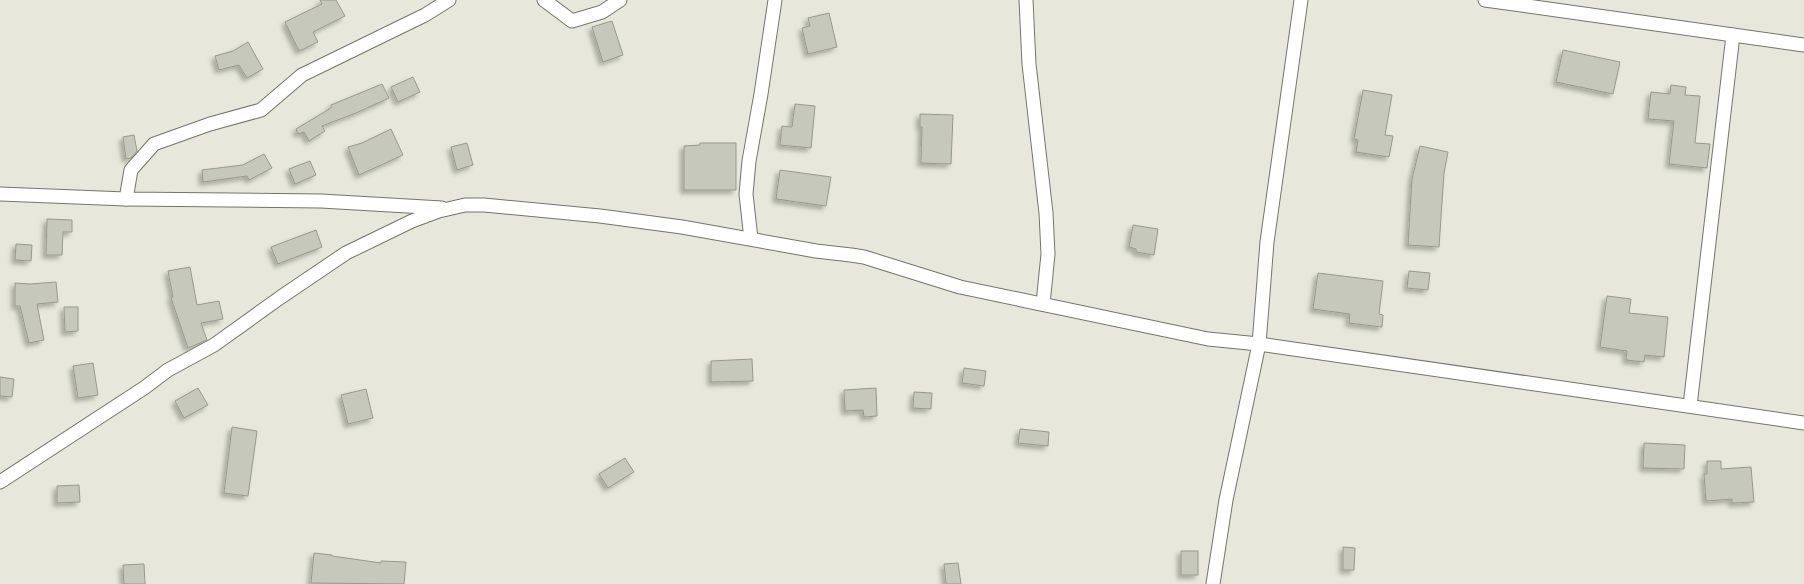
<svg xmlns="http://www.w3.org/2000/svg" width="1804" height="584" font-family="'PT Sans Narrow',sans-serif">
	<defs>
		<filter id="shadow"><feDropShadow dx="-3.5" dy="3.5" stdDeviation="2" flood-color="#0004"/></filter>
	</defs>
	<rect width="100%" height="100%" fill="#e7e8db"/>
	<!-- building -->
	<g fill="#c7c8bc" stroke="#98998d" filter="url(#shadow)">
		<polygon points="320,0 336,0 345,16 313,32 318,42 299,51 285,22 322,4"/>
		<polygon points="829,13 837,47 808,54 802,28 810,26 808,18"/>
		<polygon points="612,21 623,55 603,62 592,27"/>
		<polygon points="248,42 263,69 247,78 239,65 219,70 215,56 233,51"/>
		<polygon points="1563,50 1620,62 1613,94 1556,82"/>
		<polygon points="413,77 420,92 398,102 391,87"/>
		<polygon points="382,84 389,98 356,113 322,126 325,131 309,141 304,132 298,134 296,129 331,108 331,105"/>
		<polygon points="1671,85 1686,87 1685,95 1700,96 1695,143 1710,144 1707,168 1669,164 1674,121 1648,119 1651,92 1670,94"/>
		<polygon points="1363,90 1392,95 1385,135 1393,136 1389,157 1356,152 1358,140 1354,139"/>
		<polygon points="795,104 815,106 811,148 780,145 782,126 792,127"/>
		<polygon points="920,114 953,115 951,164 921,163 922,127 920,127"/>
		<polygon points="391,129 403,155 359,175 348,147 362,143"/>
		<polygon points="134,135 137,151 131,158 126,159 123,137"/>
		<polygon points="467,143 473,165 457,170 451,147"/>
		<polygon points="700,143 736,143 736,190 684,190 684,146 700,145"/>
		<polygon points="1420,146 1448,152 1444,173 1439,247 1408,245 1412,179"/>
		<polygon points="264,154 272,168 249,180 247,176 203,182 202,170 243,165"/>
		<polygon points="310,161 316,175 295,184 289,169"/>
		<polygon points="780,170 831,177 826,206 776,199"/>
		<polygon points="47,219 72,220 72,232 63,232 62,255 46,255"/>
		<polygon points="1133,225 1158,229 1154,255 1136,252 1136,249 1129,247"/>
		<polygon points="316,230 322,247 278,264 271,247"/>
		<polygon points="16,244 32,245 31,261 15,260"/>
		<polygon points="190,267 197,305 219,301 223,319 201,323 207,340 188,348 171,298 173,297 168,271"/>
		<polygon points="1409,271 1430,273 1428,290 1407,288"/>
		<polygon points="1318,273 1383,281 1379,314 1383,315 1382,327 1349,323 1350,314 1313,309"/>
		<polygon points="56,282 58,302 37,304 44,340 29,343 20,306 15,306 15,283 30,284"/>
		<polygon points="1607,296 1631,299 1629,313 1668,317 1664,357 1645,355 1644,362 1626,360 1627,351 1600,347"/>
		<polygon points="64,307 78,307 78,331 65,332"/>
		<polygon points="752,359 753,381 711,382 711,361"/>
		<polygon points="93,363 98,395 78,398 73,366"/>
		<polygon points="964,368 986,371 984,386 962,383"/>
		<polygon points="0,377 14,379 12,397 0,396"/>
		<polygon points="198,388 208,405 184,418 175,401"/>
		<polygon points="876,388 877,416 864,417 863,410 845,411 844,390"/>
		<polygon points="366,389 373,418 348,424 341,395"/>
		<polygon points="914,392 932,393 931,409 913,408"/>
		<polygon points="232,427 257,431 248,496 224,493"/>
		<polygon points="1020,429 1049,432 1048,446 1018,443"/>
		<polygon points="1644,443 1685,445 1684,469 1643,468"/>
		<polygon points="625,458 634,472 608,488 599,474"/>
		<polygon points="1707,461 1721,461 1721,469 1751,467 1754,502 1732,503 1732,499 1706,501 1704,474 1707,474"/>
		<polygon points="79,485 80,502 57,503 57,486"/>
		<polygon points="1343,547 1355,548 1354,570 1343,570"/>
		<rect x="1181" y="551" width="17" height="24"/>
		<polygon points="314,553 332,555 332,556 381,563 381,561 406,562 404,584 311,583"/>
		<polygon points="958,563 961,584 946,584 944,564"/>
		<polygon points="144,564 145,584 124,584 123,565"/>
	</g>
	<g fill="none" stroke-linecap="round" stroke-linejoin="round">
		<defs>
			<g id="minor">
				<polyline points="544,0 572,21 602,12 620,0"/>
				<polyline points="1026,0 1029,64 1046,213 1048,254 1043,304"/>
				<polyline points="1485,0 1804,45"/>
				<polyline points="0,194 126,199 321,201 442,208"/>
				<polyline points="126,199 131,170 154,144 210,124 261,110 302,75 425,15 449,0"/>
				<polyline points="751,239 746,194 749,161 761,94 775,0"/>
				<polyline points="1690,406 1733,35"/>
				<polyline points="0,482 144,388 168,370 214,345 281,297 346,253 412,221 439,211 465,205 484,205 600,216 682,227 816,251 851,255 864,257 960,287 1208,339 1259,344 1804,423"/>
				<polyline points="1213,584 1226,500 1259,344 1267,242 1301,0"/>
			</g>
		</defs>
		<!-- minor casing -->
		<use href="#minor" stroke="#74756a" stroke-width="15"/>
		<!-- minor -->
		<use href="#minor" stroke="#fff" stroke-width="13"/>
	</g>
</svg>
